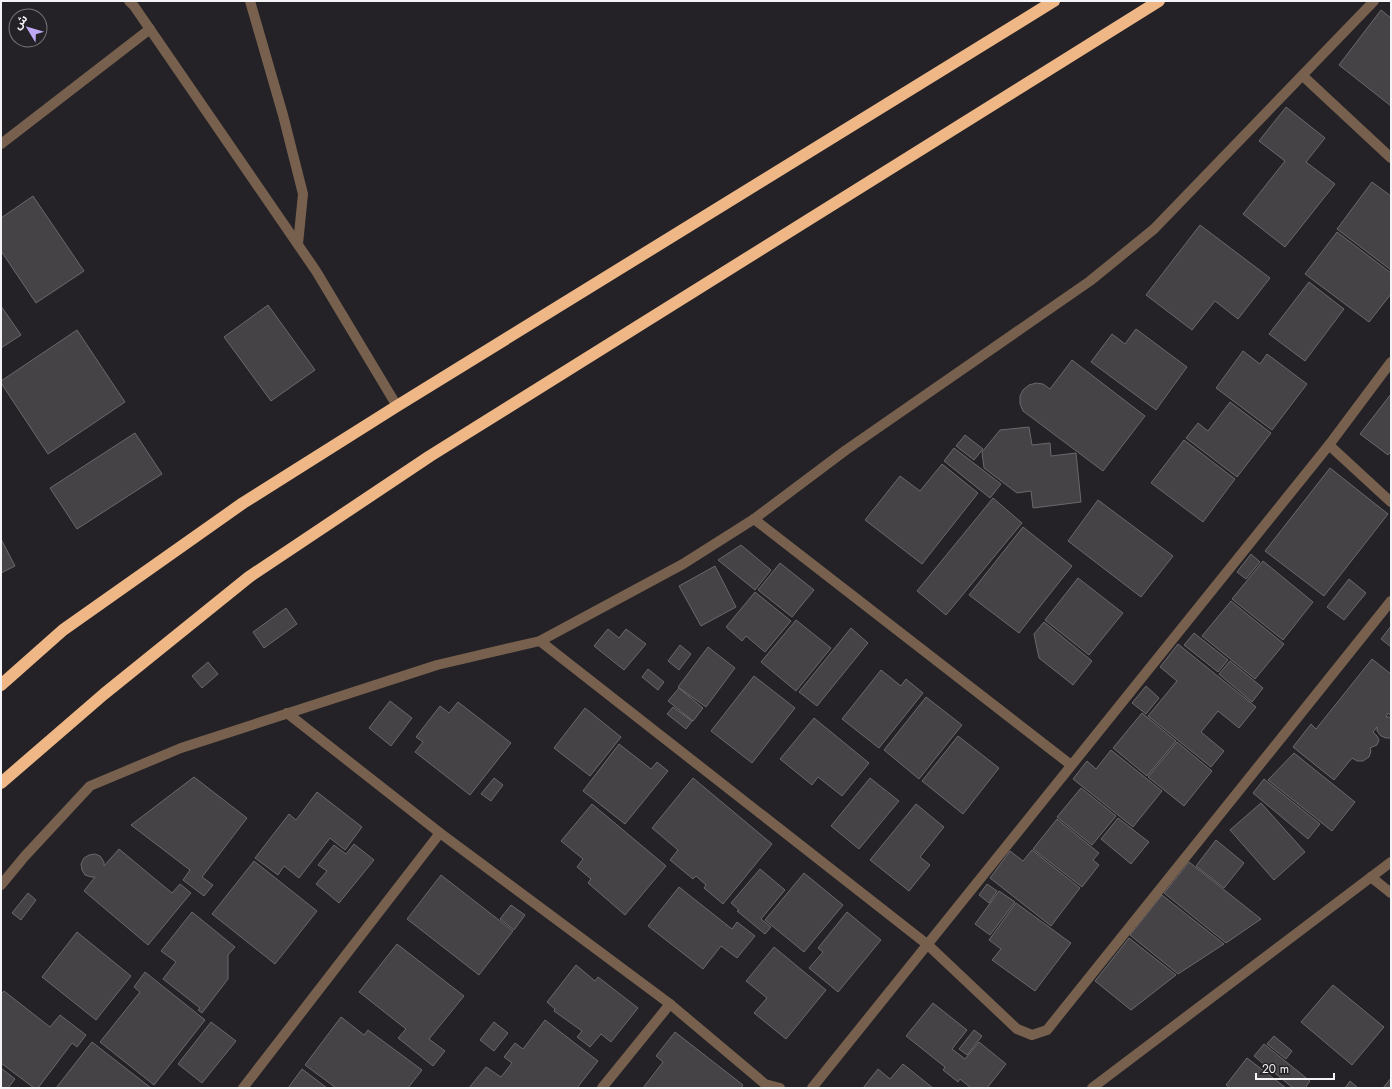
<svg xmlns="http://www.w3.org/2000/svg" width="1392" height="1089" font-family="Jost,'Noto Sans Arabic',sans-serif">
	<rect width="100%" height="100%" fill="#242226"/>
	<!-- building -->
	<g fill="#464347" stroke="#6b686c">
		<polygon points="1381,10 1391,18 1391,106 1339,65"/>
		<polygon points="1286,107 1325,138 1306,162 1335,184 1285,247 1243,214 1285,161 1259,141"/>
		<polygon points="1372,182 1391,196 1391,270 1337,229"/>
		<polygon points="33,196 84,271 36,303 1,251 1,218"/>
		<polygon points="1200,225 1270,278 1238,319 1215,301 1192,330 1146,295"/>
		<polygon points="1337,232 1391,273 1391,294 1369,322 1305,274"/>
		<polygon points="1309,282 1344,309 1305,361 1269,334"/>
		<polygon points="268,305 315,370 271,401 224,337"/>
		<polygon points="1,306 21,335 1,348"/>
		<polygon points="1136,329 1187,367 1156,410 1091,362 1112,334 1125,344"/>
		<polygon points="77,330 125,402 48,454 1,383 1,381"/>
		<polygon points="1243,351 1260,364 1267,354 1307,384 1272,430 1216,388"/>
		<polygon points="1072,360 1145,416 1103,471 1023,411 1020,404 1020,396 1023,390 1029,385 1036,383 1043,384 1050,389"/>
		<polygon points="1391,394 1391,451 1388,455 1360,434"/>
		<polygon points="1230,402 1271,433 1237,477 1186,438 1198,423 1208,431"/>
		<polygon points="1029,427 1032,445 1050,443 1051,456 1076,453 1081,502 1033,508 1031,491 1017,493 984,468 982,452 1000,430"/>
		<polygon points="135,433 162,474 77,529 50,488"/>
		<polygon points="965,435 983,449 974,460 956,446"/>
		<polygon points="1184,440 1235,479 1203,522 1151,483"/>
		<polygon points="954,448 1001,484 990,498 944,461"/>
		<polygon points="942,464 978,493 922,564 865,520 900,476 920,491"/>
		<polygon points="1330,468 1388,514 1324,596 1265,551"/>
		<polygon points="993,498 1022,523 946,615 917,591"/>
		<polygon points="1098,500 1173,556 1141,597 1068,541"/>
		<polygon points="1023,527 1072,566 1019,633 969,595"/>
		<polygon points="1,539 15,566 1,573"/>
		<polygon points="741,545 771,570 755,590 718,560"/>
		<polygon points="1251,554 1260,562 1246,579 1237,572"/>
		<polygon points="1263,561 1313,602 1283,640 1232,599"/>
		<polygon points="780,563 814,590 792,617 758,590"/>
		<polygon points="715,566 736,607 701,626 679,586"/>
		<polygon points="1078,578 1123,613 1089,655 1045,620"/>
		<polygon points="1349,579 1366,593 1344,620 1327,607"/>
		<polygon points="755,592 791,621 765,652 746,636 742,641 726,627"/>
		<polygon points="1231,601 1284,644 1255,679 1202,636"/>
		<polygon points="286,608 297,624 264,648 253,632"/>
		<polygon points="796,620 831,648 796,691 761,662"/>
		<polygon points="1044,622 1092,661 1073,685 1039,658 1034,634"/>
		<polygon points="1391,626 1391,647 1381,639"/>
		<polygon points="851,628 868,643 817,706 799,692"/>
		<polygon points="608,629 619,638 626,629 646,644 624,670 594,646"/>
		<polygon points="1194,633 1228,660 1218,672 1184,645"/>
		<polygon points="1178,644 1256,707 1239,728 1218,711 1201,732 1224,751 1211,767 1148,716 1177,681 1160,667"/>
		<polygon points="680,645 691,654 679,670 668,661"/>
		<polygon points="708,647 735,668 706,707 678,687"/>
		<polygon points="1372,659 1391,674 1391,716 1388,713 1386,717 1391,717 1391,738 1386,738 1381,736 1377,731 1377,727 1373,732 1377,736 1379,740 1377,745 1370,748 1371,751 1369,757 1363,761 1357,761 1352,758 1334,780 1293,747 1311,724 1316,729"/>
		<polygon points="1230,661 1263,688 1252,702 1219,674"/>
		<polygon points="208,662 218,674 202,688 192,676"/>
		<polygon points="648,669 664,682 658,690 642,677"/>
		<polygon points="881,670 901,686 906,679 923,693 879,748 842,719"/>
		<polygon points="754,676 795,708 752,763 711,731"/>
		<polygon points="1146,686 1159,698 1146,714 1132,703"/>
		<polygon points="679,688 703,708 693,721 668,701"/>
		<polygon points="926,697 962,725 919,779 884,750"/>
		<polygon points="390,701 412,718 391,746 369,728"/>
		<polygon points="458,702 511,743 470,795 415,752 423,742 416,737 440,706 449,713"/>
		<polygon points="673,707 692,721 686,729 667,714"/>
		<polygon points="585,708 621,737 590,776 554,748"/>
		<polygon points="1142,713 1176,741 1147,776 1113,748"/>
		<polygon points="814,718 869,763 842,796 818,777 812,785 780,759"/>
		<polygon points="958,736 999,768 963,814 922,781"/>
		<polygon points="1177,742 1212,771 1184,806 1148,777"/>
		<polygon points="619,744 651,769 657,762 668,771 625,824 583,791"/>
		<polygon points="1111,750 1162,791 1133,827 1073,779 1087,761 1096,769"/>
		<polygon points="1294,753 1355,802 1332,831 1268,780"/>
		<polygon points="194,777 247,818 202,877 213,885 204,896 183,880 190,870 131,825"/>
		<polygon points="494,778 503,785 491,801 481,794"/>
		<polygon points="693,778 772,844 723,904 704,888 706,885 696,876 693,879 670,860 678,850 652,828"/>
		<polygon points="870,778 899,801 859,849 831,826"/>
		<polygon points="1264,779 1320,824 1308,839 1253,793"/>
		<polygon points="1081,788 1116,816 1092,845 1057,817"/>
		<polygon points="317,792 362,827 345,850 330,838 299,878 284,866 278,875 255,858 289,814 296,820"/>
		<polygon points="1261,803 1305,852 1274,880 1230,830"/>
		<polygon points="592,804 666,866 625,915 588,883 591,879 577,867 583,859 561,841"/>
		<polygon points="916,804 944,827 920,857 930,865 909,891 870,860"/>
		<polygon points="1118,818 1149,842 1131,864 1101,839"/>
		<polygon points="1057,819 1099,853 1093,860 1099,865 1082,887 1033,849"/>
		<polygon points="1216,840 1244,863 1224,888 1196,866"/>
		<polygon points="354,844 374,860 339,903 316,884 327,871 318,865 334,845 346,854"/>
		<polygon points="119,849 172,893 180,884 191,893 148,945 84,891 95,877 91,877 85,875 82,870 81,864 84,858 89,855 95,854 100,856 104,862 104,866"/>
		<polygon points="1032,850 1080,888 1051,926 990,878 1010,851 1023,861"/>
		<polygon points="254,861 317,911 275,964 212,914"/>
		<polygon points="1189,862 1261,919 1226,943 1164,893"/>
		<polygon points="760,869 785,890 761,919 771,927 765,934 737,911 739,910 731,903"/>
		<polygon points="804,873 843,905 804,952 765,920"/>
		<polygon points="441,875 513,931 479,975 407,919"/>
		<polygon points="987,884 997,891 989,903 979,895"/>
		<polygon points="679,887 732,929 737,922 755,936 737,958 721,946 703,969 648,926"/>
		<polygon points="999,891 1015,902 990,935 975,924"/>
		<polygon points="28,893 36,900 21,920 12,913"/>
		<polygon points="1162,895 1224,944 1178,974 1130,935"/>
		<polygon points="1016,903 1071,943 1035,991 992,960 1001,949 989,940"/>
		<polygon points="511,905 525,915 514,930 500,919"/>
		<polygon points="192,912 235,947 228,955 228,979 202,1013 198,1010 200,1008 163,979 176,962 161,951"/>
		<polygon points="847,912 881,940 838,992 809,968 823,952 818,948"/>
		<polygon points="77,932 131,976 96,1020 42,977"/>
		<polygon points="1129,938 1176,975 1131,1010 1095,981"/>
		<polygon points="397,944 464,996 429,1039 445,1051 433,1066 398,1038 406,1029 359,992"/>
		<polygon points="774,947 826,990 786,1039 754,1013 767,998 746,981"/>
		<polygon points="576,965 595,981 598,977 638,1008 611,1042 601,1034 590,1047 577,1037 582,1031 554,1011 555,1009 547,1002"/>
		<polygon points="145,972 205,1020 154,1085 100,1042 140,992 134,987"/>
		<polygon points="1333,985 1384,1027 1352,1065 1301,1022"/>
		<polygon points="4,991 50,1027 60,1015 86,1035 77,1047 72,1043 38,1088 34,1088 1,1063 1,994"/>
		<polygon points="933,1003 967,1030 952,1049 965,1059 979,1042 1006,1064 987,1088 971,1088 960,1079 958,1082 943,1070 945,1067 906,1036"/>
		<polygon points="341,1017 364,1035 368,1030 422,1070 408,1088 336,1088 305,1065"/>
		<polygon points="545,1020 598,1061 577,1088 469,1088 486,1067 501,1077 512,1063 504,1057 515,1043 523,1049"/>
		<polygon points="211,1022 236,1041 202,1083 178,1064"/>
		<polygon points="494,1022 508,1033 494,1051 480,1040"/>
		<polygon points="974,1030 982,1036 967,1055 959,1049"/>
		<polygon points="675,1032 743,1085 741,1088 643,1088 663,1062 656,1056"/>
		<polygon points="1274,1036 1292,1051 1286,1059 1267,1044"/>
		<polygon points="92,1042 151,1088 56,1088"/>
		<polygon points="1264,1044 1310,1081 1305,1088 1293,1088 1254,1056"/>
		<polygon points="1247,1058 1286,1088 1230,1088 1226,1085"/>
		<polygon points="903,1064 933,1088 863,1088 878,1069 890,1079"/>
		<polygon points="1,1068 15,1079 8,1088 1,1088"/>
		<polygon points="302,1069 327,1088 288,1088"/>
		<polygon points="1391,1078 1391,1088 1383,1088"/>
		<polygon points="1350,1081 1358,1088 1345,1088"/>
	</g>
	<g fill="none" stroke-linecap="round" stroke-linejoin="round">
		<!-- minor -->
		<g stroke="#77614e" stroke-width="10">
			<polyline points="129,1 134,6 316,271 397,406"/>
			<polyline points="250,1 283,115 303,194 298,244"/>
			<polyline points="1303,76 1391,158"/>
			<polyline points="1,144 150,29"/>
			<polyline points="1329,445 1391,502"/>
			<polyline points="754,519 1071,765"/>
			<polyline points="540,641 928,945 1017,1029 1032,1035 1047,1030 1391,601"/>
			<polyline points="287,713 440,833 670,1004 765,1084 780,1088"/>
			<polyline points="1371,877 1391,893"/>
			<polyline points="1,885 25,856 90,786 181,748 437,665 540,641 683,564 754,519 846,450 1090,281 1154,229 1374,1"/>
			<polyline points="243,1088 440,833"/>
			<polyline points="602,1088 670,1004"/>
			<polyline points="812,1088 1329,445 1391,362"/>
			<polyline points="1092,1088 1391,862"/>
		</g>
		<!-- highway -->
		<g stroke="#efb786" stroke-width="12">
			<polyline points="1,685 63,630 243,503 397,406 1054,1"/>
			<polyline points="1,783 104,694 249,577 430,456 1159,1"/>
		</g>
	</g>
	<!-- border -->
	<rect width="1392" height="1089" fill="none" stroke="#f4f3f5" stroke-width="4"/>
	<!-- north arrow -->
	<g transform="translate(28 28) rotate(308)"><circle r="19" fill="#242226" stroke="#777679"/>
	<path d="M0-3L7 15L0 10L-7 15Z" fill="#bfa8f4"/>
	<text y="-6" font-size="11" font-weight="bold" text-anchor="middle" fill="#f4f3f5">ش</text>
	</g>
	<!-- scale -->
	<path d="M1256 1073v6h78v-6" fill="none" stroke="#f4f3f5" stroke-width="2"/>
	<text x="1262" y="1073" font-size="12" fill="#f4f3f5" stroke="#242226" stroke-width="3" paint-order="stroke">20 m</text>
</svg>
